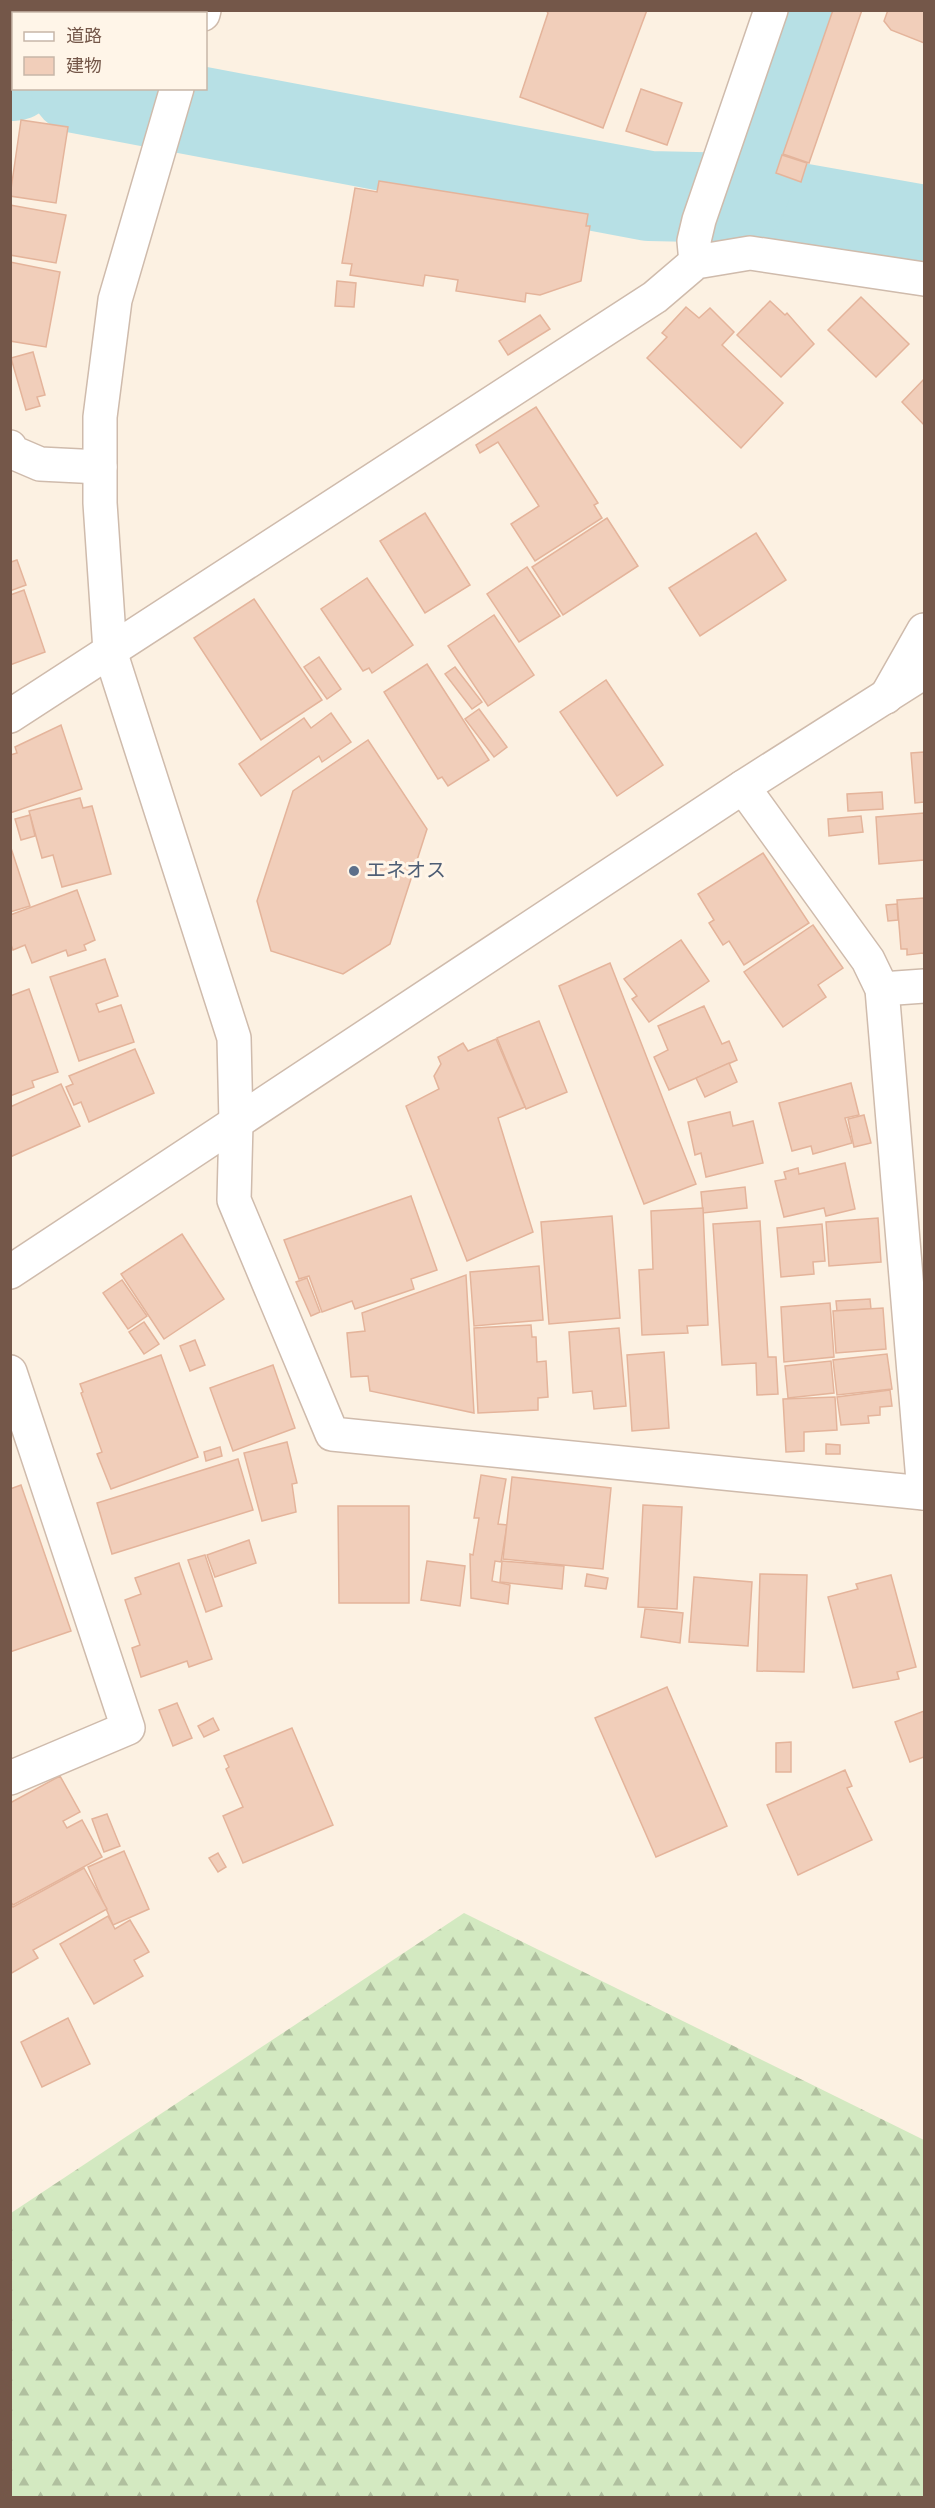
<svg xmlns="http://www.w3.org/2000/svg" width="935" height="2508" font-family="'Sofia Sans Condensed','Noto Sans JP',sans-serif">
	<defs>
		<pattern id="forest-firs" width="22" height="20" patternUnits="userSpaceOnUse" patternTransform="scale(1.5)"><rect width="22" height="20" fill="#d3e9c1"/><path d="M5 1l3.5 6h-7zM16 11l3.5 6h-7z" fill="#b0c09f"/></pattern>
	</defs>
	<rect width="100%" height="100%" fill="#fcf1e2"/>
	<!-- forest -->
	<polygon fill="url(#forest-firs)" points="464,1913 924,2140 924,2497 11,2497 11,2213"/>
	<g fill="none" stroke-linecap="round" stroke-linejoin="round">
		<!-- river -->
		<g stroke="#b7e0e5" stroke-width="90">
			<polyline points="10,76 14,76"/>
			<polyline points="76,88 649,196 742,198 924,230"/>
			<polyline points="742,198 808,10"/>
		</g>
	</g>
	<!-- building -->
	<g fill="#f1ceba" stroke="#e4b49b" stroke-width="1.5">
		<polygon points="546,10 647,10 603,128 520,97 548,13"/>
		<polygon points="833,10 862,10 809,163 783,154"/>
		<polygon points="888,10 924,10 924,43 891,30 884,21"/>
		<polygon points="641,89 682,103 667,145 626,131"/>
		<polygon points="21,120 68,127 56,203 10,196"/>
		<polygon points="782,155 807,163 801,182 776,173"/>
		<polygon points="379,181 588,214 586,226 590,226 581,281 540,295 526,293 525,302 456,291 458,280 425,275 423,286 350,275 352,264 342,263 355,188 377,192"/>
		<polygon points="10,205 66,215 56,263 10,255"/>
		<polygon points="10,262 60,272 46,347 10,341"/>
		<polygon points="337,281 356,283 354,307 335,306"/>
		<polygon points="861,297 909,344 876,377 828,330"/>
		<polygon points="770,301 785,315 787,313 814,344 781,377 737,335"/>
		<polygon points="686,307 699,318 710,308 734,332 722,345 783,403 741,448 647,358 667,337 662,333"/>
		<polygon points="540,315 550,329 508,355 499,341"/>
		<polygon points="33,352 45,395 37,397 40,406 26,410 11,358"/>
		<polygon points="924,379 924,425 902,402"/>
		<polygon points="536,407 598,503 594,505 602,518 535,561 511,524 539,506 498,442 480,453 476,445"/>
		<polygon points="425,513 470,585 425,613 380,541"/>
		<polygon points="607,518 638,566 563,615 532,567"/>
		<polygon points="756,533 786,580 700,636 669,588"/>
		<polygon points="10,559 11,562 17,560 26,585 10,591"/>
		<polygon points="527,567 560,616 519,642 487,594"/>
		<polygon points="367,578 413,645 372,673 369,668 363,671 321,609"/>
		<polygon points="24,590 45,652 10,665 10,595"/>
		<polygon points="254,599 322,700 261,740 194,638"/>
		<polygon points="494,615 534,675 488,706 448,646"/>
		<polygon points="319,657 341,689 327,699 304,667"/>
		<polygon points="427,664 489,760 448,786 442,777 438,779 384,692"/>
		<polygon points="455,667 482,702 472,709 445,674"/>
		<polygon points="606,680 663,765 617,796 560,712"/>
		<polygon points="479,709 507,747 494,757 465,719"/>
		<polygon points="331,713 351,742 322,762 319,756 261,796 239,764 304,718 311,728"/>
		<polygon points="61,725 82,789 10,813 10,755 17,753 15,747"/>
		<polygon points="368,740 427,829 390,944 343,974 271,951 257,901 293,791"/>
		<polygon points="924,752 924,802 915,803 911,753"/>
		<polygon points="882,792 883,809 848,811 847,794"/>
		<polygon points="80,798 83,808 92,806 111,874 62,887 53,855 42,858 29,811"/>
		<polygon points="924,813 924,860 879,864 876,817"/>
		<polygon points="30,815 35,836 21,840 15,819"/>
		<polygon points="861,816 863,832 829,836 828,819"/>
		<polygon points="10,845 30,906 10,912"/>
		<polygon points="763,853 809,923 744,965 729,941 723,945 709,923 714,920 698,894"/>
		<polygon points="77,890 95,940 84,945 86,950 68,956 66,950 32,963 25,945 13,950 10,942 10,915"/>
		<polygon points="924,898 924,955 923,953 907,955 907,949 901,949 897,900"/>
		<polygon points="897,904 898,920 888,921 886,905"/>
		<polygon points="813,925 843,968 818,985 826,997 783,1027 744,972"/>
		<polygon points="681,940 709,981 649,1022 632,999 637,996 624,979"/>
		<polygon points="105,959 118,996 96,1004 99,1012 121,1005 134,1042 79,1061 50,977"/>
		<polygon points="610,963 696,1184 644,1204 559,986"/>
		<polygon points="29,989 58,1072 32,1081 34,1087 10,1096 10,996"/>
		<polygon points="704,1006 722,1044 729,1041 737,1060 669,1090 654,1057 668,1050 658,1026"/>
		<polygon points="539,1021 567,1092 526,1109 497,1038"/>
		<polygon points="496,1039 525,1107 498,1118 533,1232 467,1261 406,1106 439,1089 434,1076 441,1064 438,1057 463,1043 468,1051"/>
		<polygon points="135,1049 154,1093 89,1122 81,1102 74,1105 66,1087 73,1084 69,1076"/>
		<polygon points="729,1063 737,1082 705,1097 696,1078"/>
		<polygon points="851,1083 859,1115 845,1118 852,1143 813,1154 811,1146 792,1151 779,1103"/>
		<polygon points="61,1084 80,1126 10,1157 10,1107"/>
		<polygon points="730,1112 733,1126 753,1121 763,1163 706,1177 701,1153 695,1155 688,1122"/>
		<polygon points="864,1115 871,1143 854,1147 848,1119"/>
		<polygon points="845,1163 855,1209 826,1216 824,1208 784,1217 775,1181 786,1179 784,1172 798,1168 799,1174"/>
		<polygon points="745,1187 747,1208 703,1213 701,1192"/>
		<polygon points="411,1196 437,1270 411,1279 414,1289 355,1309 352,1301 322,1312 309,1276 299,1279 284,1240"/>
		<polygon points="703,1208 708,1325 687,1326 688,1333 642,1335 639,1270 653,1269 651,1211"/>
		<polygon points="612,1216 620,1318 549,1324 541,1222"/>
		<polygon points="878,1218 881,1262 829,1266 826,1222"/>
		<polygon points="760,1221 768,1357 776,1357 778,1394 757,1395 756,1363 722,1365 713,1224"/>
		<polygon points="822,1224 825,1261 813,1262 814,1274 781,1277 777,1228"/>
		<polygon points="182,1234 224,1299 164,1339 121,1274"/>
		<polygon points="539,1266 543,1320 474,1326 470,1272"/>
		<polygon points="466,1275 474,1413 370,1391 368,1376 351,1377 347,1333 365,1331 362,1313"/>
		<polygon points="307,1278 320,1312 311,1316 296,1282"/>
		<polygon points="122,1280 147,1316 128,1329 103,1293"/>
		<polygon points="870,1299 871,1309 837,1311 836,1301"/>
		<polygon points="830,1303 834,1357 784,1362 781,1307"/>
		<polygon points="883,1308 886,1349 836,1353 833,1311"/>
		<polygon points="144,1322 159,1344 144,1354 129,1332"/>
		<polygon points="531,1325 532,1337 536,1337 537,1362 546,1361 548,1397 538,1398 538,1410 478,1413 474,1328"/>
		<polygon points="619,1328 626,1406 594,1409 592,1391 573,1393 569,1332"/>
		<polygon points="195,1340 205,1365 190,1371 180,1346"/>
		<polygon points="664,1352 669,1428 632,1431 627,1355"/>
		<polygon points="887,1354 892,1389 837,1395 833,1360"/>
		<polygon points="161,1355 198,1457 111,1489 97,1454 102,1452 81,1393 83,1392 80,1384"/>
		<polygon points="831,1361 834,1393 788,1398 785,1366"/>
		<polygon points="273,1365 295,1428 233,1451 210,1388"/>
		<polygon points="890,1390 892,1406 880,1407 880,1415 868,1416 869,1423 841,1425 837,1397"/>
		<polygon points="835,1397 837,1430 804,1432 804,1451 786,1452 783,1399"/>
		<polygon points="287,1442 297,1483 292,1484 296,1512 262,1521 244,1453"/>
		<polygon points="826,1444 840,1445 840,1454 826,1454"/>
		<polygon points="220,1447 222,1456 206,1461 204,1452"/>
		<polygon points="238,1459 253,1510 112,1554 97,1503"/>
		<polygon points="481,1475 506,1479 498,1524 507,1525 501,1562 495,1561 492,1581 510,1585 508,1604 471,1598 470,1554 473,1555 479,1518 474,1518"/>
		<polygon points="512,1477 611,1488 603,1569 503,1559"/>
		<polygon points="21,1485 71,1631 10,1652 10,1489"/>
		<polygon points="643,1505 682,1507 677,1609 638,1607"/>
		<polygon points="338,1506 409,1506 409,1603 339,1603"/>
		<polygon points="249,1540 256,1563 215,1577 207,1555"/>
		<polygon points="205,1555 222,1606 206,1612 188,1560"/>
		<polygon points="427,1561 465,1566 460,1606 421,1600"/>
		<polygon points="502,1561 564,1566 562,1589 500,1582"/>
		<polygon points="179,1563 212,1659 189,1667 187,1661 141,1677 132,1648 140,1645 125,1600 141,1594 135,1578"/>
		<polygon points="587,1574 608,1578 606,1589 585,1586"/>
		<polygon points="760,1574 807,1575 804,1672 757,1671"/>
		<polygon points="891,1575 916,1667 897,1672 899,1679 853,1688 828,1597 858,1589 856,1584"/>
		<polygon points="694,1577 752,1582 748,1646 689,1642"/>
		<polygon points="645,1609 683,1613 680,1643 641,1637"/>
		<polygon points="667,1687 727,1826 656,1857 595,1718"/>
		<polygon points="177,1703 192,1738 173,1746 159,1710"/>
		<polygon points="924,1711 924,1757 910,1762 895,1722"/>
		<polygon points="213,1718 219,1730 204,1737 198,1726"/>
		<polygon points="292,1728 333,1825 243,1863 223,1816 243,1807 226,1769 229,1767 224,1756"/>
		<polygon points="791,1742 791,1772 776,1772 776,1743"/>
		<polygon points="845,1770 852,1786 847,1788 872,1840 798,1875 767,1805"/>
		<polygon points="60,1776 80,1812 63,1821 67,1828 82,1820 102,1857 13,1905 10,1901 10,1803"/>
		<polygon points="107,1814 120,1846 104,1852 92,1819"/>
		<polygon points="124,1851 149,1909 113,1925 88,1867"/>
		<polygon points="218,1853 226,1867 218,1872 209,1858"/>
		<polygon points="84,1868 107,1909 33,1950 38,1958 10,1974 10,1904 13,1907"/>
		<polygon points="108,1916 115,1929 130,1920 149,1952 134,1960 143,1976 94,2004 60,1944"/>
		<polygon points="68,2018 90,2064 42,2087 21,2042"/>
	</g>
	<g fill="none" stroke-linecap="round" stroke-linejoin="round">
		<defs>
			<g id="minor">
				<polyline points="203,14 204,10"/>
				<polyline points="177,88 115,300 100,417 100,503 110,651 234,1038 236,1123 234,1200 332,1434 924,1493"/>
				<polyline points="696,262 694,241 699,220 771,10"/>
				<polyline points="10,447 12,452 40,464 100,467"/>
				<polyline points="886,697 924,630"/>
				<polyline points="10,716 655,297 696,262 750,253 924,279"/>
				<polyline points="743,787 868,960 882,989 924,1493"/>
				<polyline points="882,989 924,986"/>
				<polyline points="10,1372 128,1728 10,1778"/>
			</g>
			<polyline id="tertiary" points="10,1272 743,787 924,672"/>
		</defs>
		<!-- minor casing -->
		<use href="#minor" stroke="#cfbbac" stroke-width="36"/>
		<!-- tertiary casing -->
		<use href="#tertiary" stroke="#cfbbac" stroke-width="36"/>
		<!-- minor -->
		<use href="#minor" stroke="#fff" stroke-width="33"/>
		<!-- tertiary -->
		<use href="#tertiary" stroke="#fff" stroke-width="33"/>
	</g>
	<!-- markers -->
	<circle fill="#5c6f8a" stroke="#fff5e8" stroke-width="2" cx="354" cy="871" r="6"/>
	<g text-anchor="middle" dominant-baseline="central" stroke-width="6" stroke-linejoin="round" paint-order="stroke">
		<!-- service labels -->
		<g font-size="20" fill="#4e5e75" stroke="#fff5e8" text-anchor="start">
			<text x="366" y="871">エネオス</text>
		</g>
	</g>
	<!-- border -->
	<rect width="935" height="2508" fill="none" stroke="#745749" stroke-width="24"/>
	<!-- legend -->
	<rect x="12" y="12" width="195" height="78" fill="#fff5e8" stroke="#c7b6a8" stroke-width="1.5"/>
	<rect x="24" y="32" width="30" height="9" fill="#ffffff" stroke="#c7b6a8" stroke-width="1.5"/>
	<text x="66" y="42" font-size="18" fill="#745749">道路</text>
	<rect x="24" y="57" width="30" height="18" fill="#f1ceba" stroke="#c7b6a8" stroke-width="1.5"/>
	<text x="66" y="72" font-size="18" fill="#745749">建物</text>
</svg>
